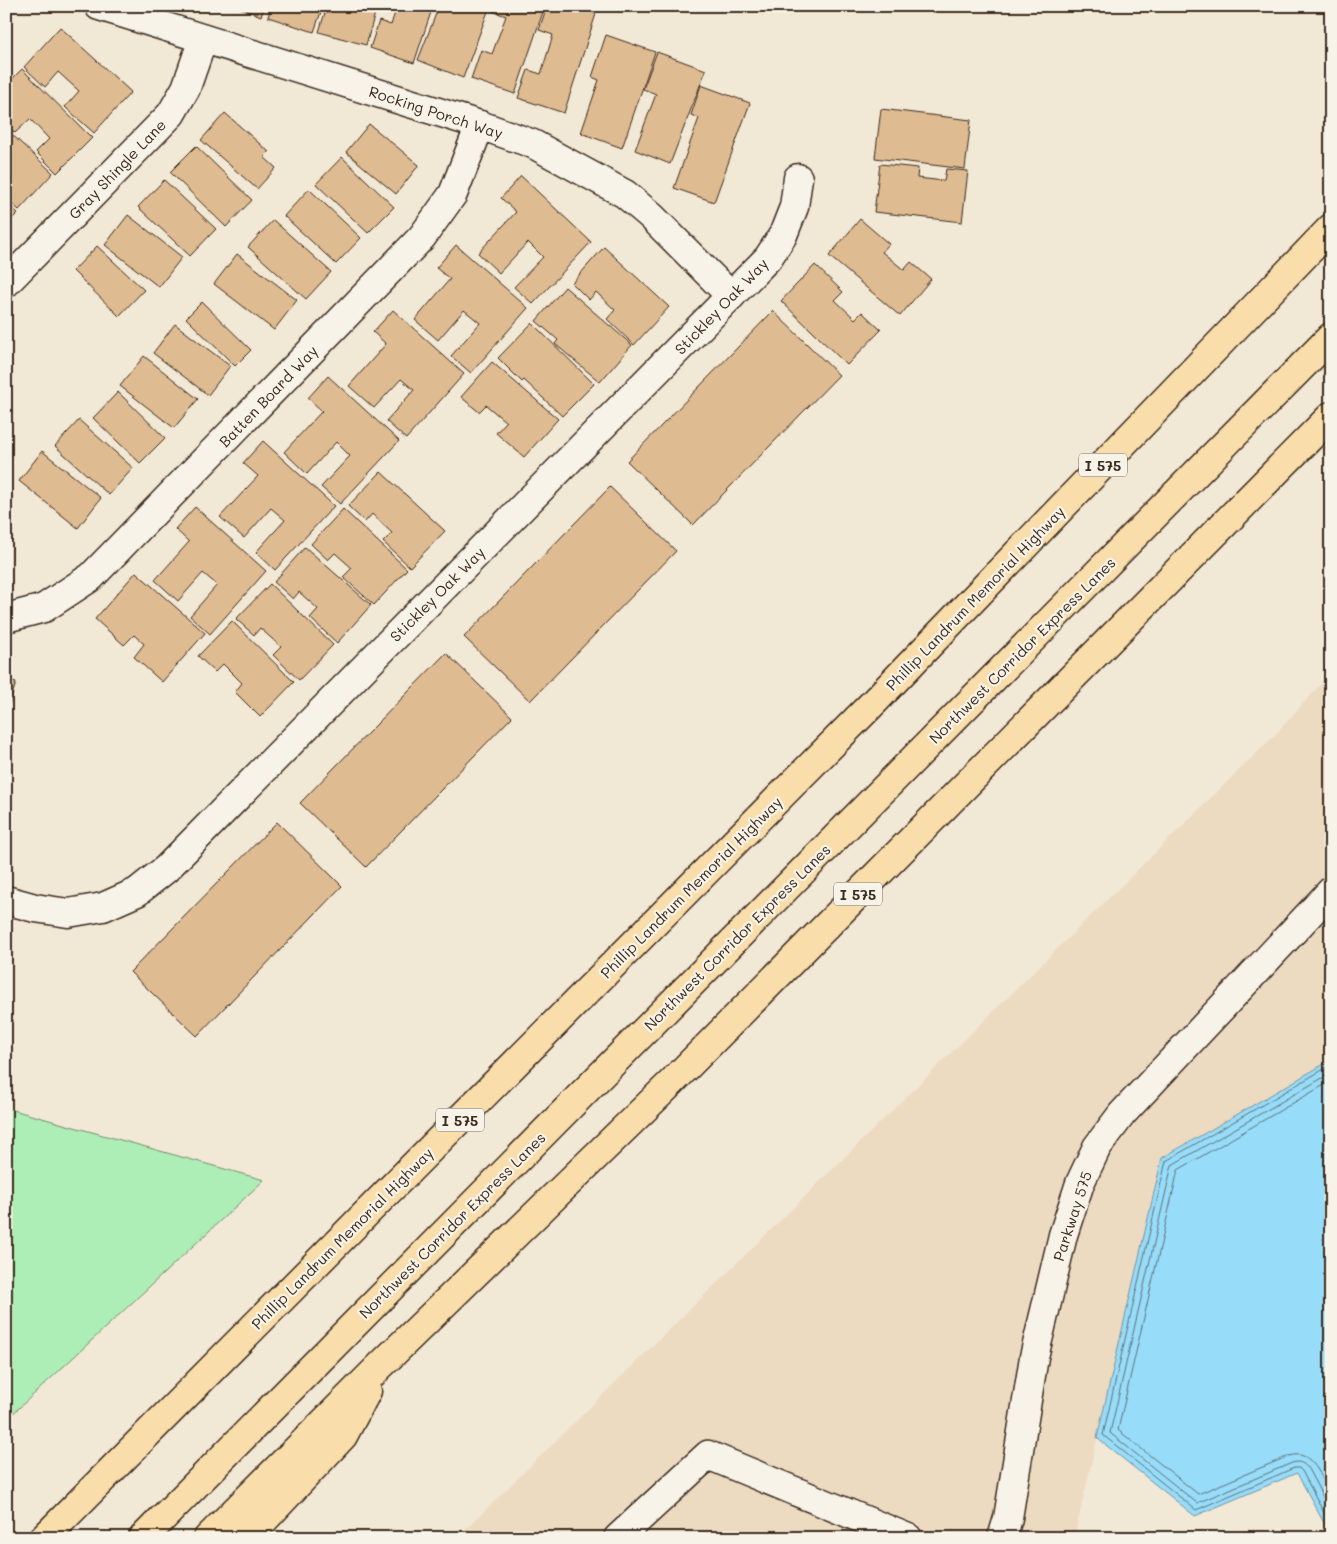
<svg xmlns="http://www.w3.org/2000/svg" width="1337" height="1544" font-family="Mali,sans-serif">
	<rect width="100%" height="100%" fill="#f2e8d6"/>
	<filter id="ink" filterUnits="userSpaceOnUse"><feTurbulence type="fractalNoise" baseFrequency=".02" numOctaves="2"/><feDisplacementMap in="SourceGraphic" scale="10" xChannelSelector="R" yChannelSelector="G"/><feConvolveMatrix kernelMatrix="1 2 1 2 8 2 1 2 1" color-interpolation-filters="sRGB"/></filter>
	<g filter="url(#ink)">
		<!-- built -->
		<g fill="#ecdac1">
			<polygon points="1274,6 1331,6 1331,14"/>
			<polygon points="1331,673 1331,1060 1162,1158 1074,1538 457,1538 1273,737"/>
		</g>
		<!-- green -->
		<polygon fill="#adeeb6" stroke="#748c6a" points="6,1108 264,1180 6,1420"/>
		<!-- water -->
		<polygon fill="#97dcf9" stroke="#7295a1" points="1331,1060 1331,1536 1297,1473 1195,1516 1097,1438 1162,1158"/>
		<g fill="none" stroke-linecap="round" stroke-linejoin="round">
			<!-- shore -->
			<g stroke="#607176" stroke-width="1">
				<polyline points="1331,1065 1166,1161 1103,1435 1196,1510 1294,1468 1299,1468 1302,1471 1331,1526"/>
				<path d="M 1331,1073 L 1172,1165 L 1110,1433 L 1197,1503 L 1292,1463 C 1298,1461 1302,1462 1307,1467 L 1331,1512"/>
				<path d="M 1331,1081 L 1178,1170 L 1118,1430 L 1198,1494 L 1289,1456 C 1313,1448 1322,1479 1331,1496"/>
			</g>
		</g>
		<!-- building -->
		<g fill="#debb90" stroke="#3b2a1e">
			<polygon points="235,6 265,6 261,16"/>
			<polygon points="271,6 323,6 314,32 268,17"/>
			<polygon points="327,6 377,6 366,45 319,32"/>
			<polygon points="397,6 433,6 414,63 370,48 379,21 391,25"/>
			<polygon points="439,6 490,6 463,78 418,60"/>
			<polygon points="494,6 545,6 515,94 471,79 481,50 492,54 506,16 492,11"/>
			<polygon points="547,6 574,6 596,14 564,113 518,98 528,70 541,74 553,35 539,30"/>
			<polygon points="60,27 131,92 94,133 65,107 79,91 58,72 45,87 24,67"/>
			<polygon points="606,35 655,52 622,148 581,133 599,80 592,77"/>
			<polygon points="657,52 706,70 670,164 635,150 656,94 643,89"/>
			<polygon points="22,69 92,138 57,173 36,152 49,139 30,119 15,133 6,124 6,85"/>
			<polygon points="701,85 750,103 714,202 674,188 699,118 691,115"/>
			<polygon points="881,109 971,120 965,169 875,158"/>
			<polygon points="225,113 269,152 264,157 276,168 257,189 201,140"/>
			<polygon points="369,124 419,165 396,194 346,152"/>
			<polygon points="6,129 53,173 19,210 6,199"/>
			<polygon points="196,146 252,200 226,227 170,172"/>
			<polygon points="342,157 394,207 368,233 316,184"/>
			<polygon points="880,164 918,168 917,178 944,181 946,169 968,171 962,222 874,212"/>
			<polygon points="521,176 591,242 533,304 514,287 543,257 528,242 499,273 478,253 516,212 501,198"/>
			<polygon points="164,180 216,229 190,256 138,207"/>
			<polygon points="309,189 361,238 336,264 284,216"/>
			<polygon points="6,202 18,213 6,225"/>
			<polygon points="128,215 182,257 159,287 105,245"/>
			<polygon points="860,219 889,244 882,252 904,270 911,262 931,279 900,316 829,256"/>
			<polygon points="273,220 331,272 306,299 248,247"/>
			<polygon points="456,245 528,308 471,373 451,356 480,323 464,310 438,340 415,320 450,279 436,268"/>
			<polygon points="97,246 144,290 119,316 73,271"/>
			<polygon points="604,247 669,307 634,345 607,319 615,310 596,292 589,300 572,283"/>
			<polygon points="237,254 297,300 274,330 214,284"/>
			<polygon points="815,265 843,292 835,300 855,319 862,312 881,330 847,365 781,301"/>
			<polygon points="565,287 632,345 600,382 555,344 558,340 536,321"/>
			<polygon points="202,302 251,350 235,366 186,318"/>
			<polygon points="393,310 464,374 406,439 386,421 414,390 401,379 374,408 349,386 386,344 373,332"/>
			<polygon points="773,311 839,375 693,525 627,461"/>
			<polygon points="532,323 594,384 562,416 524,380 522,382 498,358"/>
			<polygon points="175,324 230,366 208,395 153,353"/>
			<polygon points="144,356 198,399 174,428 120,386"/>
			<polygon points="492,362 558,419 524,457 496,433 506,422 486,405 479,412 461,397"/>
			<polygon points="328,376 399,441 340,504 321,487 350,456 336,442 307,474 284,452 322,411 308,398"/>
			<polygon points="118,392 165,438 140,463 93,418"/>
			<polygon points="79,420 133,468 109,495 55,446"/>
			<polygon points="263,441 334,506 275,570 256,552 285,520 271,508 244,538 220,517 258,476 243,463"/>
			<polygon points="42,451 101,498 78,528 19,481"/>
			<polygon points="381,472 445,531 410,567 383,542 392,533 372,514 365,522 348,506"/>
			<polygon points="610,487 676,551 530,701 464,637"/>
			<polygon points="195,507 266,571 210,634 190,616 217,585 203,573 178,601 155,580 189,542 175,529"/>
			<polygon points="343,509 407,569 374,605 343,577 352,568 335,553 328,560 311,544"/>
			<polygon points="305,547 371,605 337,643 310,618 318,609 299,592 293,599 274,582"/>
			<polygon points="136,572 205,633 162,682 134,657 144,644 134,635 124,645 95,619"/>
			<polygon points="270,584 333,645 299,680 273,655 281,647 260,628 254,635 236,619"/>
			<polygon points="232,621 294,682 260,717 235,692 242,683 223,664 215,672 198,656"/>
			<polygon points="446,653 512,717 366,867 300,803"/>
			<polygon points="6,680 16,683 6,714"/>
			<polygon points="277,822 342,886 197,1036 130,972"/>
		</g>
		<g fill="none" stroke-linecap="round" stroke-linejoin="round">
			<defs>
				<g id="minor">
					<polyline points="99,6 480,125 533,144 625,194 651,216 731,296"/>
					<polyline points="6,283 171,114 186,88 203,39"/>
					<polyline points="6,618 44,608 91,577 422,237 453,194 480,125"/>
					<polyline points="6,900 35,908 68,913 103,907 137,892 166,869 768,258 783,235 794,207 798,178"/>
					<polyline points="618,1538 708,1455 908,1538"/>
					<polyline points="1002,1538 1008,1518 1034,1357 1063,1235 1080,1183 1097,1147 1122,1114 1331,891"/>
				</g>
				<g id="highway">
					<polyline points="44,1538 875,701 1331,228"/>
					<polyline points="143,1538 1331,337"/>
					<polyline points="208,1538 380,1366 671,1083 1331,416"/>
					<polyline points="247,1538 343,1436 367,1391"/>
				</g>
			</defs>
			<!-- minor casing -->
			<use href="#minor" stroke="#3b2a1e" stroke-width="31"/>
			<!-- highway casing -->
			<use href="#highway" stroke="#3b2a1e" stroke-width="31"/>
			<!-- minor -->
			<use href="#minor" stroke="#f7f3e8" stroke-width="28"/>
			<!-- highway -->
			<use href="#highway" stroke="#f9deab" stroke-width="28"/>
		</g>
	</g>
	<g text-anchor="middle" dominant-baseline="central" stroke-width="4.5" stroke-linejoin="round" paint-order="stroke">
		<!-- shield labels -->
		<g fill="#f7f3e8" stroke="#73665b" stroke-width="1">
			<rect x="1079" y="453.5" width="48" height="23" rx="4"/>
			<rect x="834" y="882.5" width="48" height="23" rx="4"/>
			<rect x="436" y="1108.5" width="48" height="23" rx="4"/>
		</g>
		<g font-size="14" font-weight="bold" fill="#3b2a1e">
			<text x="1103" y="465">I 575</text>
			<text x="858" y="894">I 575</text>
			<text x="460" y="1120">I 575</text>
		</g>
		<!-- street labels -->
		<g font-size="15" fill="#3b2a1e" stroke="#f7f3e8">
			<text transform="translate(436 112) rotate(18)">Rocking Porch Way</text>
			<text transform="translate(117 169) rotate(-46)">Gray Shingle Lane</text>
			<text transform="translate(721 306) rotate(-46)">Stickley Oak Way</text>
			<text transform="translate(268 396) rotate(-46)">Batten Board Way</text>
			<text transform="translate(437 594) rotate(-45)">Stickley Oak Way</text>
			<text transform="translate(975 598) rotate(-46)">Phillip Landrum Memorial Highway</text>
			<text transform="translate(1022 650) rotate(-45)">Northwest Corridor Express Lanes</text>
			<text transform="translate(691 887) rotate(-45)">Phillip Landrum Memorial Highway</text>
			<text transform="translate(737 937) rotate(-45)">Northwest Corridor Express Lanes</text>
			<text transform="translate(1072 1216) rotate(-72)">Parkway 575</text>
			<text transform="translate(452 1225) rotate(-45)">Northwest Corridor Express Lanes</text>
			<text transform="translate(342 1238) rotate(-45)">Phillip Landrum Memorial Highway</text>
		</g>
	</g>
	<!-- margin -->
	<rect width="1337" height="1544" fill="none" stroke="#f7f3e8" stroke-width="25"/>
	<rect x="12" y="12" width="1312" height="1519" fill="none" stroke="#3b2a1e" stroke-width="2" filter="url(#ink)"/>
</svg>
